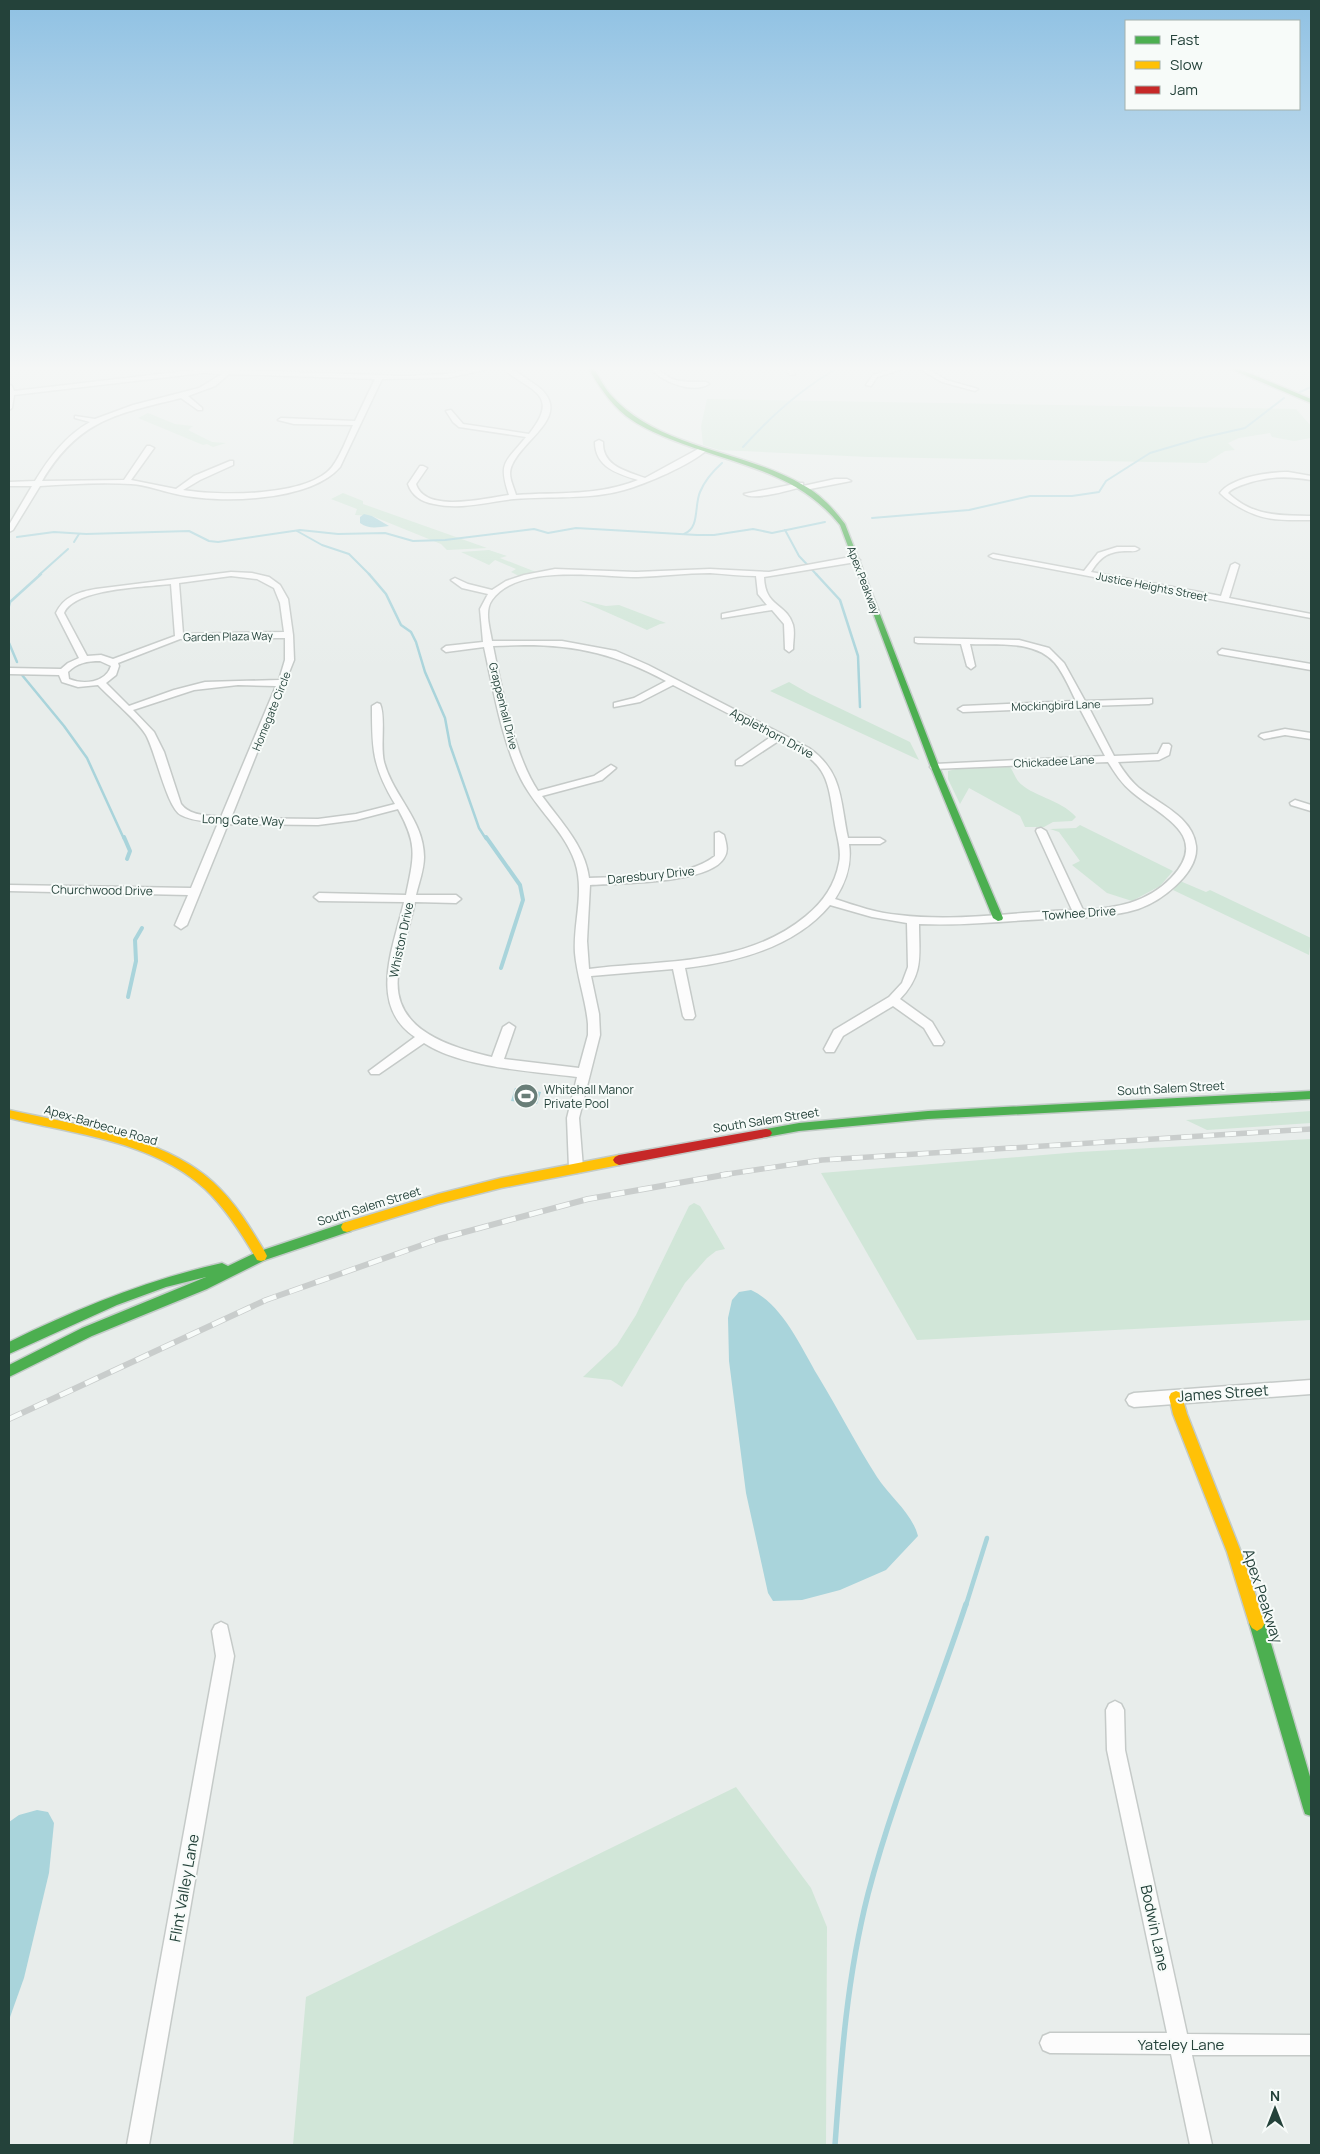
<svg xmlns="http://www.w3.org/2000/svg" width="1320" height="2154" font-family="Manrope,sans-serif">
	<rect width="100%" height="100%" fill="#e8edeb"/>
	<!-- green -->
	<g fill="#d1e6d8">
		<polygon points="707,399 1296,409 1311,426 1311,438 1294,441 1272,437 1270,433 1239,438 1228,443 1235,450 1225,451 1206,463 869,457 719,450 703,445 701,426"/>
		<polygon points="148,413 175,424 193,426 188,430 212,442 226,443 213,447 207,444 203,445 138,418"/>
		<polygon points="343,493 363,501 363,504 487,548 447,550 441,544 372,516 355,515 357,509 331,499"/>
		<polygon points="489,550 507,556 500,558 536,572 519,576 511,572 516,569 495,560 489,565 461,552"/>
		<polygon points="579,600 606,606 619,605 666,623 660,624 647,630"/>
		<polygon points="789,682 810,694 910,742 919,760 770,691"/>
		<path d="M 1010,767 C 1013,771 1015,777 1018,781 C 1030,796 1061,799 1076,817 L 1072,821 L 1053,822 L 1044,827 L 1025,827 L 1020,816 L 969,788 L 960,804 L 948,779 L 948,771 L 956,769 Z"/>
		<polygon points="1080,825 1173,871 1160,886 1132,901 1107,893 1072,865 1080,861 1059,832 1050,829 1076,828"/>
		<polygon points="1180,881 1206,892 1210,890 1311,938 1309,955 1173,890"/>
		<polygon points="1311,1111 1311,1123 1207,1130 1186,1120"/>
		<polygon points="1311,1139 1311,1320 917,1340 821,1173 1079,1152"/>
		<polygon points="694,1203 700,1206 725,1249 716,1251 707,1258 685,1283 622,1387 611,1380 583,1377 617,1345 636,1315 689,1206"/>
		<polygon points="736,1787 811,1888 827,1927 826,2145 293,2145 306,1997"/>
	</g>
	<!-- water -->
	<g fill="#a9d4db">
		<path d="M 364,514 L 372,516 L 389,526 C 378,527 370,530 360,523 L 360,517 Z"/>
		<polygon points="515,1088 541,1092 537,1104 511,1101"/>
		<path d="M 751,1290 C 782,1304 801,1347 818,1376 C 838,1409 856,1444 877,1477 C 890,1497 912,1513 918,1536 L 886,1570 L 840,1590 L 802,1600 L 773,1601 L 768,1593 L 746,1493 L 729,1361 L 728,1318 L 732,1300 L 739,1292 Z"/>
		<polygon points="37,1810 48,1812 54,1823 49,1873 24,1978 9,2020 9,1822 19,1815"/>
	</g>
	<g fill="none" stroke-linecap="round" stroke-linejoin="round">
		<!-- stream-far4 -->
		<g stroke="#a9d4db" stroke-width="2">
			<polyline points="1300,392 1311,387"/>
			<path d="M 743,447 C 771,416 802,388 838,368"/>
			<polyline points="872,518 969,510 1030,496 1072,496 1099,492 1106,481 1150,453 1201,438 1245,428 1284,398"/>
			<polyline points="785,530 799,556 817,575"/>
			<polyline points="297,531 322,545 349,554 370,575"/>
			<path d="M 684,534 C 700,528 694,506 700,492 C 705,480 713,471 722,463"/>
			<polyline points="17,537 54,532 86,534 189,531 209,541 218,542 300,530 338,534 385,533 413,541 445,540 534,529 548,533 576,528 697,535 714,535 753,529 772,533 825,522"/>
			<polyline points="74,542 79,534"/>
			<polyline points="39,575 68,549"/>
		</g>
		<!-- stream-far3 -->
		<g stroke="#a9d4db" stroke-width="2.5">
			<polyline points="369,574 386,594 401,625 411,632 416,642 425,672 445,718 450,745 479,828 486,839"/>
			<polyline points="816,574 840,600 858,656 860,707"/>
			<polyline points="9,606 10,602 41,574"/>
			<polyline points="9,643 17,662"/>
			<polyline points="22,675 64,726 87,758 124,839"/>
		</g>
		<!-- stream-far2 -->
		<g stroke="#a9d4db" stroke-width="4">
			<polyline points="124,837 130,851 127,859"/>
			<polyline points="486,837 520,885 523,900 501,968"/>
			<polyline points="128,997 136,961 135,940 142,928"/>
		</g>
		<!-- stream-far1 -->
		<polyline stroke="#a9d4db" stroke-width="4.5" points="966,1605 987,1538"/>
		<!-- stream -->
		<path stroke="#a9d4db" stroke-width="5.5" d="M 835,2145 C 841,2061 847,1976 868,1894 C 894,1795 934,1701 966,1604"/>
		<defs>
			<g id="street">
				<path d="M 227,368 L 233,368 L 232,370 L 405,376 L 447,374 L 478,368 L 493,368 L 447,378 L 382,379 L 340,467 C 310,502 218,504 176,494 C 161,491 147,485 131,484 C 101,482 70,484 40,486 L 13,530 L 9,532 L 9,525 L 32,486 L 9,486 L 9,482 L 35,481 C 49,458 65,436 90,422 L 75,418 L 75,416 L 95,419 L 133,405 L 199,388 L 222,374 L 203,373 L 14,395 L 12,408 L 9,410 L 9,385 L 12,386 L 14,391 L 203,369 ZM 229,374 L 375,379 L 355,421 L 281,418 L 278,420 L 294,424 L 353,425 C 347,438 341,455 332,467 C 308,497 219,496 183,490 L 200,480 L 233,465 L 233,461 L 230,461 L 194,476 L 176,489 L 131,480 L 154,448 L 150,446 L 147,446 L 124,480 L 42,481 C 79,419 117,414 181,398 L 198,410 L 202,410 L 202,408 L 188,396 L 215,386 Z"/>
				<path d="M 502,368 C 514,368 523,377 533,383 C 578,413 523,438 512,465 C 507,475 513,485 516,495 C 558,492 599,496 638,480 C 618,474 595,467 595,442 L 599,440 L 603,442 C 602,466 626,471 645,478 L 700,448 L 707,450 C 690,465 646,484 624,490 C 588,500 551,496 514,499 C 487,502 461,510 434,504 C 422,502 412,496 408,484 L 420,466 L 423,466 L 427,468 L 416,484 C 425,514 486,498 509,495 C 498,462 505,463 526,437 L 459,427 L 453,422 L 446,411 L 451,410 L 463,424 L 529,434 C 562,393 529,391 502,368 Z"/>
				<path d="M 650,368 C 659,368 664,375 672,379 C 683,383 695,382 706,382 L 709,384 C 693,394 662,382 650,368 Z"/>
				<polygon points="785,368 791,368 795,374 790,375"/>
				<polygon points="895,368 906,368 877,377 871,386 866,385 873,375"/>
				<polygon points="918,368 926,368 946,380 978,389 975,391 942,382"/>
				<path d="M 1288,472 L 1311,476 L 1311,480 C 1288,476 1268,476 1245,484 C 1239,486 1232,488 1228,493 C 1254,517 1278,515 1311,516 L 1311,520 C 1282,520 1265,522 1239,507 C 1232,503 1226,499 1220,493 C 1232,477 1269,472 1288,472 Z"/>
				<path d="M 835,479 L 847,479 L 851,481 L 805,490 L 802,490 L 802,487 C 789,490 755,501 744,494 L 800,483 L 803,483 L 803,486 Z"/>
				<path d="M 1117,547 L 1135,547 L 1139,549 C 1135,552 1133,551 1128,551 C 1109,551 1101,556 1091,572 L 1221,596 L 1231,565 L 1235,563 L 1239,565 L 1229,598 L 1311,614 L 1311,618 L 993,558 L 989,556 L 993,554 L 1084,571 L 1098,553 Z"/>
				<path d="M 845,558 L 856,558 L 860,560 L 856,562 L 764,577 C 765,608 786,602 793,625 C 795,633 793,641 793,649 L 789,652 L 785,649 L 784,624 L 772,610 L 722,618 L 722,614 L 767,605 L 758,594 L 756,576 C 741,576 726,574 710,573 C 686,573 662,576 638,577 C 599,577 518,563 492,600 C 484,611 490,628 492,641 L 562,641 L 616,651 L 648,665 L 809,748 C 843,772 840,800 848,838 L 880,838 L 885,841 L 880,844 L 849,844 C 852,865 846,882 835,899 C 856,906 877,913 899,915 C 956,922 1015,912 1072,910 L 1036,831 L 1037,829 L 1041,828 L 1046,831 L 1083,910 C 1116,908 1147,903 1171,878 C 1212,835 1160,816 1132,792 C 1122,784 1115,773 1108,762 L 932,769 L 930,767 L 935,764 L 1105,756 L 1079,707 L 963,712 L 958,709 L 963,706 L 1076,701 C 1070,689 1064,674 1055,663 C 1035,640 998,645 970,644 L 975,666 L 971,669 L 967,666 L 961,644 L 918,643 L 915,642 L 915,638 L 1019,640 L 1049,648 L 1064,663 L 1085,701 L 1152,699 L 1152,703 L 1149,704 L 1088,706 L 1114,756 L 1158,754 L 1163,744 L 1169,744 L 1171,746 L 1169,755 L 1159,760 L 1118,762 C 1124,772 1130,780 1139,788 C 1159,804 1193,817 1196,846 C 1199,873 1160,902 1138,909 C 1109,918 1078,917 1048,919 C 1004,921 962,926 919,924 C 919,956 924,974 900,999 L 932,1022 L 944,1042 L 942,1045 L 934,1045 L 924,1028 L 893,1006 L 843,1036 L 834,1052 L 826,1052 L 824,1049 L 834,1030 L 889,997 L 902,983 L 908,967 L 907,923 L 872,917 L 830,905 C 795,947 738,962 685,968 L 695,1016 L 693,1019 L 685,1019 L 683,1016 L 673,969 L 591,976 L 599,1014 L 600,1035 L 579,1118 L 583,1168 L 581,1172 L 576,1173 L 571,1172 L 569,1168 L 567,1118 L 577,1077 C 532,1071 462,1068 424,1043 L 379,1074 L 371,1074 L 369,1071 L 415,1037 C 367,1005 394,946 404,902 L 319,901 L 314,897 L 319,893 L 406,895 C 414,856 418,845 398,809 L 356,820 L 318,825 L 228,824 L 187,925 L 181,929 L 175,925 L 188,895 L 9,891 L 9,885 L 191,888 L 218,823 C 206,821 192,821 181,815 C 167,808 156,753 146,735 C 137,720 111,699 98,685 L 78,687 L 62,682 L 59,675 L 9,674 L 9,668 L 61,669 L 68,663 L 79,658 L 56,613 C 64,596 79,592 96,589 L 231,572 L 252,573 L 269,577 L 280,585 L 288,599 L 293,635 L 294,660 L 231,818 L 318,819 L 356,814 L 395,804 C 372,766 372,748 372,706 L 377,703 L 380,704 C 386,717 380,745 384,762 C 393,796 424,820 424,857 C 424,870 419,882 416,895 L 456,895 L 461,899 L 456,903 L 415,902 C 410,925 401,953 398,976 C 392,1031 451,1047 492,1057 L 503,1027 L 509,1023 L 515,1027 L 504,1059 L 579,1068 L 588,1035 L 588,1024 C 586,1000 577,977 575,953 C 573,923 585,892 575,862 C 564,830 536,809 521,779 C 502,742 493,688 484,647 L 446,652 L 442,649 L 446,646 L 483,642 L 480,609 L 488,594 L 462,588 L 451,580 L 455,578 L 468,584 L 492,590 L 506,581 L 524,575 L 555,569 L 636,572 L 710,569 L 769,572 ZM 231,576 L 257,579 L 274,588 L 280,603 L 284,632 L 183,634 L 179,583 ZM 171,584 L 175,636 L 113,659 L 101,655 L 87,656 L 64,613 C 75,588 146,587 171,584 ZM 200,638 L 285,638 L 285,660 L 279,680 L 205,682 L 174,690 L 129,706 L 106,683 L 116,675 L 119,666 L 118,663 L 180,639 ZM 524,645 C 578,645 618,655 666,681 L 634,698 L 614,703 L 614,707 L 640,702 L 673,685 L 772,736 L 736,761 L 736,765 L 742,765 L 780,740 C 828,765 827,774 835,825 C 837,837 842,851 839,863 C 835,885 823,902 806,916 C 746,966 663,960 589,969 L 587,941 L 590,885 C 619,883 709,884 724,858 C 729,851 726,843 724,835 L 719,832 L 715,833 L 715,856 C 684,880 627,876 589,878 C 585,846 561,822 542,796 L 602,780 L 616,768 L 611,765 L 594,776 L 538,791 C 514,755 502,690 493,646 ZM 100,661 L 111,666 C 106,683 83,685 69,679 L 68,672 C 77,663 87,661 100,661 ZM 238,685 L 276,686 L 221,817 C 206,815 190,816 181,804 L 164,752 L 154,732 L 133,710 L 194,690 Z"/>
				<polygon points="1222,649 1311,664 1311,670 1219,654 1218,652"/>
				<polygon points="1285,729 1311,733 1311,739 1285,735 1264,739 1259,736 1261,734"/>
				<polygon points="1295,800 1311,805 1311,811 1291,805 1290,803"/>
				<polygon points="1311,1380 1311,1394 1134,1407 1129,1405 1126,1400 1129,1395 1134,1393"/>
				<polygon points="221,1622 227,1625 234,1656 149,2145 127,2145 216,1656 212,1631 215,1625"/>
				<polygon points="1115,1701 1121,1704 1124,1710 1125,1750 1187,2034 1311,2035 1311,2055 1192,2055 1212,2145 1190,2145 1171,2054 1050,2053 1043,2050 1040,2043 1043,2036 1050,2033 1167,2033 1107,1750 1106,1710 1109,1704"/>
			</g>
			<g id="fast">
				<path d="M 588,368 L 594,368 C 599,377 604,387 610,394 C 659,450 742,449 803,485 C 820,494 834,509 845,524 L 939,767 L 1003,918 L 1002,920 L 998,921 L 993,918 L 931,767 L 840,525 C 796,470 731,464 670,439 C 655,433 639,426 626,416 C 609,402 599,386 588,368 Z"/>
				<polygon points="1228,368 1237,368 1311,399 1311,403"/>
				<polygon points="1311,1091 1311,1099 928,1119 799,1131 766,1137 762,1136 760,1133 762,1130 766,1129 799,1123 928,1111"/>
				<path d="M 347,1222 L 351,1223 L 353,1227 L 351,1231 L 265,1260 L 207,1289 L 92,1336 L 9,1377 L 9,1365 L 82,1328 L 206,1277 L 166,1287 L 117,1305 L 9,1354 L 9,1342 C 78,1308 147,1280 222,1263 L 228,1266 L 257,1252 Z"/>
				<polygon points="1257,1615 1262,1618 1265,1623 1311,1780 1311,1816 1305,1814 1303,1808 1249,1623 1252,1618"/>
			</g>
			<g id="slow">
				<path d="M 9,1110 C 75,1125 161,1135 213,1182 C 235,1202 250,1227 265,1252 L 267,1256 L 265,1260 L 261,1261 L 257,1260 C 242,1234 226,1209 205,1189 C 153,1141 74,1134 9,1118 Z"/>
				<polygon points="619,1155 623,1157 625,1160 623,1163 619,1165 501,1188 438,1204 347,1232 343,1231 341,1227 343,1223 438,1194 501,1178"/>
				<polygon points="1176,1391 1181,1393 1187,1414 1241,1552 1265,1623 1262,1628 1257,1631 1252,1628 1249,1623 1227,1552 1173,1414 1169,1397 1171,1393"/>
			</g>
			<polygon id="jam" points="766,1129 770,1130 772,1133 770,1136 766,1137 619,1165 615,1163 613,1160 615,1157 619,1155"/>
		</defs>
		<!-- street casing -->
		<use href="#street" stroke="#c5cac8" stroke-width="3"/>
		<!-- fast casing -->
		<use href="#fast" stroke="#c3cbc8" stroke-width="3"/>
		<!-- slow casing -->
		<use href="#slow" stroke="#c3cbc8" stroke-width="3"/>
		<!-- jam casing -->
		<use href="#jam" stroke="#c3cbc8" stroke-width="3"/>
		<!-- street -->
		<use href="#street" fill="#fcfcfc" fill-rule="evenodd"/>
		<!-- fast -->
		<use href="#fast" fill="#4caf50" fill-rule="evenodd"/>
		<!-- slow -->
		<use href="#slow" fill="#ffc107" fill-rule="evenodd"/>
		<!-- jam -->
		<use href="#jam" fill="#c62828" fill-rule="evenodd"/>
		<defs>
			<polyline id="rail-far1" points="721,1175 822,1160 1311,1129"/>
			<polyline id="rail" points="9,1419 266,1300 439,1239 588,1199 729,1174"/>
		</defs>
		<!-- rail-far1 casing -->
		<use href="#rail-far1" stroke="#c9cdcc" stroke-width="5.5"/>
		<!-- rail casing -->
		<use href="#rail" stroke="#c9cdcc" stroke-width="6"/>
		<!-- rail-far1 -->
		<use href="#rail-far1" stroke="#f7fbf9" stroke-width="4" stroke-dasharray="11" stroke-linecap="butt"/>
		<!-- rail -->
		<use href="#rail" stroke="#f7fbf9" stroke-width="4.5" stroke-dasharray="14" stroke-linecap="butt"/>
	</g>
	<!-- sky -->
	<linearGradient id="sky" x2="0" y2="1"><stop stop-color="#8fc1e3"/><stop offset="0.55" stop-color="#f5f7f6"/><stop offset="1" stop-color="#f5f7f6" stop-opacity="0"/></linearGradient>
	<rect width="1320" height="670" fill="url(#sky)"/>
	<!-- icons -->
	<defs>
		<symbol id="stadium-disc" viewBox="-11 -11 22 22"><circle r="9.5" fill="#697e78" stroke="#f7fbf9"/><path d="M0-5a6.5 5 0 1 0 0 10a6.5 5 0 1 0 0-10ZM-3.5-1.8h7v3.6h-7Z" fill="#fff"/></symbol>
	</defs>
	<g fill-rule="evenodd">
		<use href="#stadium-disc" x="512" y="1082" width="28" height="28"/>
	</g>
	<g text-anchor="middle" dominant-baseline="central" stroke-width="4" stroke-linejoin="round" paint-order="stroke">
		<!-- far-street labels -->
		<g font-size="11" fill="#24423a" stroke="#f7fbf9">
			<text transform="translate(864 580) rotate(69)">Apex Peakway</text>
			<text transform="translate(1152 586) rotate(11)">Justice Heights Street</text>
			<text transform="translate(228 636) rotate(-1)">Garden Plaza Way</text>
			<text transform="translate(1056 705) rotate(-2)">Mockingbird Lane</text>
			<text transform="translate(504 706) rotate(76)">Grappenhall Drive</text>
			<text transform="translate(271 711) rotate(-68)">Homegate Circle</text>
			<text transform="translate(1054 761) rotate(-3)">Chickadee Lane</text>
		</g>
		<!-- street labels -->
		<g font-size="12" fill="#24423a" stroke="#f7fbf9">
			<text transform="translate(772 733) rotate(28)">Applethorn Drive</text>
			<text transform="translate(243 820) rotate(2)">Long Gate Way</text>
			<text transform="translate(651 875) rotate(-6)">Daresbury Drive</text>
			<text transform="translate(102 890) rotate(1)">Churchwood Drive</text>
			<text transform="translate(1079 913) rotate(-4)">Towhee Drive</text>
			<text transform="translate(401 940) rotate(-78)">Whiston Drive</text>
			<text transform="translate(1171 1088) rotate(-3)">South Salem Street</text>
			<text transform="translate(766 1120) rotate(-9)">South Salem Street</text>
			<text transform="translate(101 1125) rotate(16)">Apex-Barbecue Road</text>
			<text transform="translate(369 1206) rotate(-17)">South Salem Street</text>
		</g>
		<!-- poi labels -->
		<g font-size="12" fill="#24423a" stroke="#f7fbf9" text-anchor="start">
			<text x="544" y="1089">Whitehall Manor<tspan x="544" dy="14">Private Pool</tspan></text>
		</g>
		<!-- near-street labels -->
		<g font-size="15" fill="#24423a" stroke="#f7fbf9">
			<text transform="translate(1223 1393) rotate(-4)">James Street</text>
			<text transform="translate(1263 1596) rotate(72)">Apex Peakway</text>
			<text transform="translate(184 1888) rotate(-80)">Flint Valley Lane</text>
			<text transform="translate(1155 1928) rotate(78)">Bodwin Lane</text>
			<text x="1181" y="2044">Yateley Lane</text>
		</g>
	</g>
	<!-- border -->
	<rect width="1320" height="2154" fill="none" stroke="#24423a" stroke-width="20"/>
	<!-- legend -->
	<rect x="1125" y="20" width="175" height="90" fill="#f7fbf9" stroke="#a3b1ad"/>
	<rect x="1135" y="36" width="25" height="8" fill="#4caf50" stroke="#a3b1ad"/>
	<text x="1170" y="45" font-size="15" fill="#24423a">Fast</text>
	<rect x="1135" y="61" width="25" height="8" fill="#ffc107" stroke="#a3b1ad"/>
	<text x="1170" y="70" font-size="15" fill="#24423a">Slow</text>
	<rect x="1135" y="86" width="25" height="8" fill="#c62828" stroke="#a3b1ad"/>
	<text x="1170" y="95" font-size="15" fill="#24423a">Jam</text>
	<!-- north arrow -->
	<g transform="translate(1275 2109)" stroke="#f7fbf9" stroke-width="4" paint-order="stroke">
	<path d="M0-4L9 19L0 12L-9 19Z" fill="#24423a"/>
	<text y="-8" font-size="14" font-weight="bold" text-anchor="middle" fill="#24423a">N</text>
	</g>
</svg>
